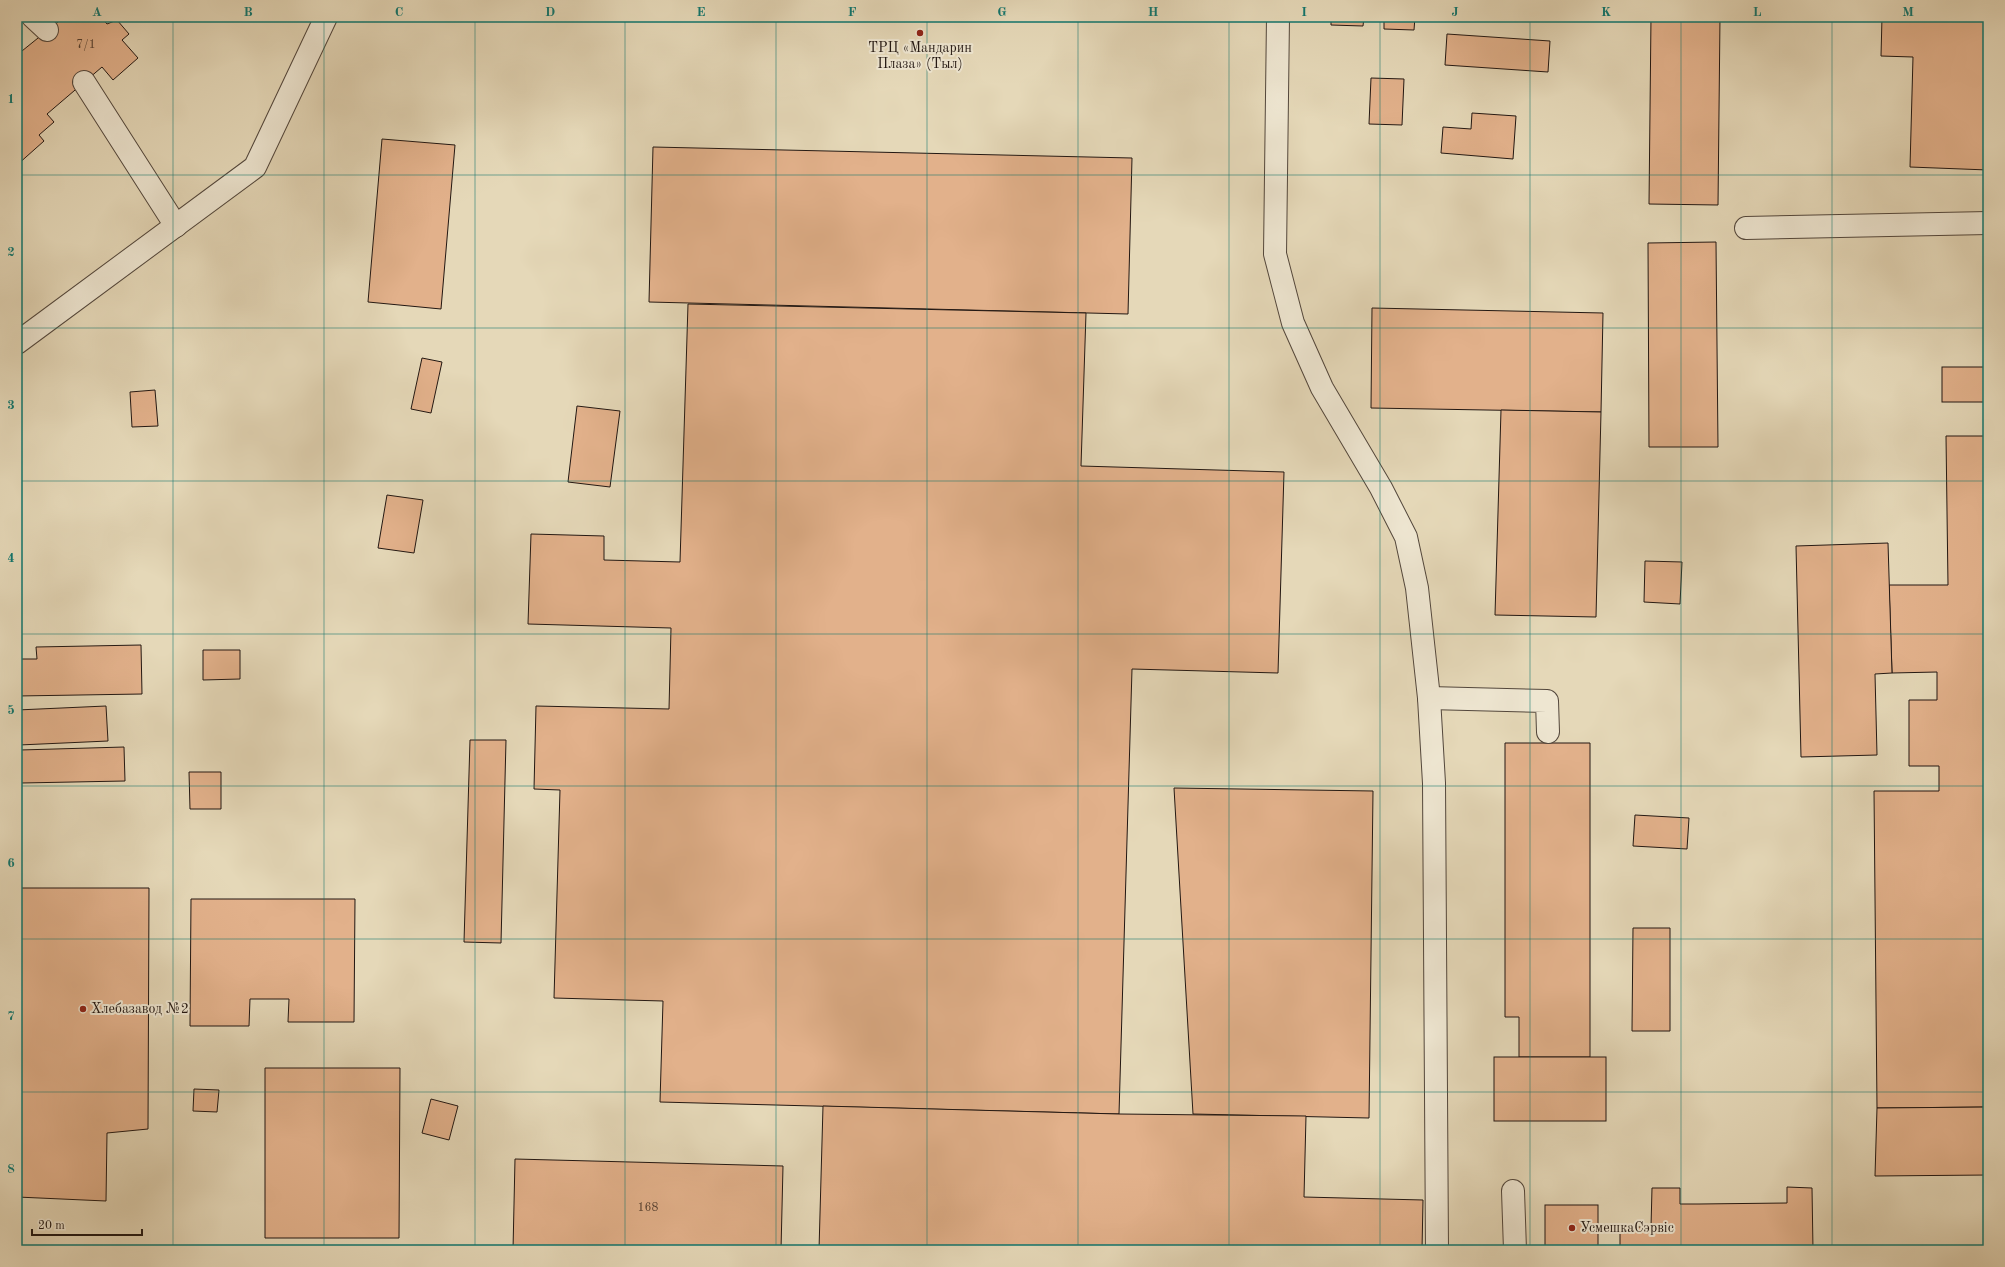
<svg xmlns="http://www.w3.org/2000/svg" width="2005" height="1267" font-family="'Old Standard TT',serif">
	<rect width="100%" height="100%" fill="#e5d8b8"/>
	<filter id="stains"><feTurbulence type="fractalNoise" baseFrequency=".005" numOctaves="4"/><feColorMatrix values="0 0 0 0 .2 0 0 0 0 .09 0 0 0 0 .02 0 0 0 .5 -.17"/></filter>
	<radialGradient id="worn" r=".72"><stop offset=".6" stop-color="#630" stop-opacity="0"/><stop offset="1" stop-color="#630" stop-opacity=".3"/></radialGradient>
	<!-- building -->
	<g fill="#e2b18b" stroke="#221712">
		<polygon points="64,17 101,17 107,24 117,20 129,34 122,40 138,58 113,80 102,67 47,114 54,122 39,135 44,141 17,165 17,55"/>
		<polygon points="1331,17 1364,17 1363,26 1331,25"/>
		<polygon points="1384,17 1415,17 1414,30 1384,29"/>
		<polygon points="1651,17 1720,17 1718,205 1649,204"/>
		<polygon points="1882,17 1988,17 1988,170 1910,167 1913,57 1881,56"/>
		<polygon points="1447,34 1550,41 1548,72 1445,65"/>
		<polygon points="1371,78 1404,79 1402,125 1369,124"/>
		<polygon points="1472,113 1516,116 1513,159 1441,153 1443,127 1471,129"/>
		<polygon points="382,139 455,145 441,309 368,302"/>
		<polygon points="653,147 1132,158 1128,314 649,302"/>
		<polygon points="1716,242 1718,447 1649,447 1648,243"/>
		<polygon points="688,304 1086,313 1081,466 1284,472 1278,673 1132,669 1119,1114 660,1102 663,1001 554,998 560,790 534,789 536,706 669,709 671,628 528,624 531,534 604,536 604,560 680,562"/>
		<polygon points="1372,308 1603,313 1601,412 1371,408"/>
		<polygon points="422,358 442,362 431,413 411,409"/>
		<rect x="1942" y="367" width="46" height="35"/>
		<polygon points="155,390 158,426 132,427 130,392"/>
		<polygon points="577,406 620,411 610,487 568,482"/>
		<polygon points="1501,410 1601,412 1596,617 1495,615"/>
		<polygon points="1946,436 1988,436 1988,1107 1877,1108 1874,791 1939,791 1939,766 1909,766 1909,700 1937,700 1937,672 1892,673 1889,585 1948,585"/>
		<polygon points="387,495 423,500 414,553 378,548"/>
		<polygon points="1888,543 1892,673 1875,674 1877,755 1801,757 1796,546"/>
		<polygon points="1645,561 1682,562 1680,604 1644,602"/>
		<polygon points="141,645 142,694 17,696 17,659 37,659 36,647"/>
		<polygon points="203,650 240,650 240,679 203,680"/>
		<polygon points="106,706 108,741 19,745 17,710"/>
		<polygon points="470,740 506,740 501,943 464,942"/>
		<polygon points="1505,743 1590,743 1590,1057 1519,1057 1519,1017 1505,1017"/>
		<polygon points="124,747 125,781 21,783 20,750"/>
		<polygon points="189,772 221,772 221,809 190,809"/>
		<polygon points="1174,788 1373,791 1369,1118 1193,1114"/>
		<polygon points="1635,815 1689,818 1687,849 1633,846"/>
		<polygon points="17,888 149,888 148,1129 107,1133 106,1201 17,1197"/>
		<polygon points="191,899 355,899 354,1022 288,1022 289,999 250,999 249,1026 190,1026"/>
		<polygon points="1633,928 1670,928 1670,1031 1632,1031"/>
		<rect x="1494" y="1057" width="112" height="64"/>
		<polygon points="265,1068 400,1068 399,1238 265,1238"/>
		<polygon points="194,1089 219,1090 217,1112 193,1111"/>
		<polygon points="431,1099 458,1106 449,1140 422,1133"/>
		<polygon points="823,1106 1119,1114 1306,1116 1304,1197 1423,1200 1422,1250 819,1250"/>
		<polygon points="1988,1107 1988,1175 1875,1176 1877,1108"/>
		<polygon points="515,1159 783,1166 781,1250 513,1250"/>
		<polygon points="1787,1187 1812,1188 1813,1250 1620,1250 1620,1227 1651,1227 1652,1188 1680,1188 1680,1204 1699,1204 1787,1203"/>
		<rect x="1545" y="1205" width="53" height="45"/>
	</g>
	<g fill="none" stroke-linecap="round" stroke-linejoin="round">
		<defs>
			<g id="service">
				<polyline points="33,17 47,30"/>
				<polyline points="1278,17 1275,254 1293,323 1322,388 1381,488 1406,537 1417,588 1429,698 1434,783 1437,1250"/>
				<polyline points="84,82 176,226"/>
				<polyline points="1746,228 1988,223"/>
				<polyline points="17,343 255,167 326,17"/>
				<polyline points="1429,698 1547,701 1548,732"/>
				<polyline points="1513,1191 1515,1250"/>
			</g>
		</defs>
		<!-- service casing -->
		<use href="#service" stroke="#53473c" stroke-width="24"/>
		<!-- service -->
		<use href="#service" stroke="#eee6d1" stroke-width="22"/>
	</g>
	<!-- grid -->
	<path fill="none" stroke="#0f766e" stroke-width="1" stroke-opacity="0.55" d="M 173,17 L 173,1250M 324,17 L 324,1250M 475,17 L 475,1250M 625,17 L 625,1250M 776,17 L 776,1250M 927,17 L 927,1250M 1078,17 L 1078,1250M 1229,17 L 1229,1250M 1380,17 L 1380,1250M 1530,17 L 1530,1250M 1681,17 L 1681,1250M 1832,17 L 1832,1250M 17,175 L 1988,175M 17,328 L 1988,328M 17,481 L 1988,481M 17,634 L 1988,634M 17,786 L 1988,786M 17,939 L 1988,939M 17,1092 L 1988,1092"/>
	<!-- markers -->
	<g fill="#8f2418" stroke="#eee6d1" stroke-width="1.5">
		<circle cx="920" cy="33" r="4"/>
		<circle cx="83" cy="1009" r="4"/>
		<circle cx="1572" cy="1228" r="4"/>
	</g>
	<g text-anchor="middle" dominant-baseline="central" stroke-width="4" stroke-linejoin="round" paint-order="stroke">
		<!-- number labels -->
		<g font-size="12" fill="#523e30">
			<text x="86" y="45">7/1</text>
			<text x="648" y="1208">168</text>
		</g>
		<!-- poi labels -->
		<g font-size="14" fill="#221712" stroke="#eee6d1" text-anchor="start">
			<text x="920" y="48" text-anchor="middle">ТРЦ «Мандарин<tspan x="920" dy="16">Плаза» (Тыл)</tspan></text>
			<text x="91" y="1009">Хлебазавод №2</text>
			<text x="1580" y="1228">УсмешкаСэрвіс</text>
		</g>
	</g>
	<!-- margin -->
	<rect width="2005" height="1267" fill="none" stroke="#e5d8b8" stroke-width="44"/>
	<!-- scale -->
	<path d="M32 1229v6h110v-6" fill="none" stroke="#221712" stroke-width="2"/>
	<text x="38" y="1229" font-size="12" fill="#221712" stroke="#eee6d1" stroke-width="3" paint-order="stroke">20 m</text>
	<rect x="22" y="22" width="1961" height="1223" fill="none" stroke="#0f766e" stroke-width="1.5"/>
	<g font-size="13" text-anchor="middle" font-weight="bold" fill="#0f766e">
		<text x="97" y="16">A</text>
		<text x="248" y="16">B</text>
		<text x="399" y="16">C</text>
		<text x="550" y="16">D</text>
		<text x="701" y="16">E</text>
		<text x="852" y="16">F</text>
		<text x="1002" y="16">G</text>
		<text x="1153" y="16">H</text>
		<text x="1304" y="16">I</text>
		<text x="1455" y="16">J</text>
		<text x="1606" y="16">K</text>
		<text x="1757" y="16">L</text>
		<text x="1908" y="16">M</text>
		<text x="11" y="103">1</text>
		<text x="11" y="256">2</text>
		<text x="11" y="409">3</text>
		<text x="11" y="562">4</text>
		<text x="11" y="714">5</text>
		<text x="11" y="867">6</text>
		<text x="11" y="1020">7</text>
		<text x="11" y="1173">8</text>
	</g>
	<rect width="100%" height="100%" filter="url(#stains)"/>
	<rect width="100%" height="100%" fill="url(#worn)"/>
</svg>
